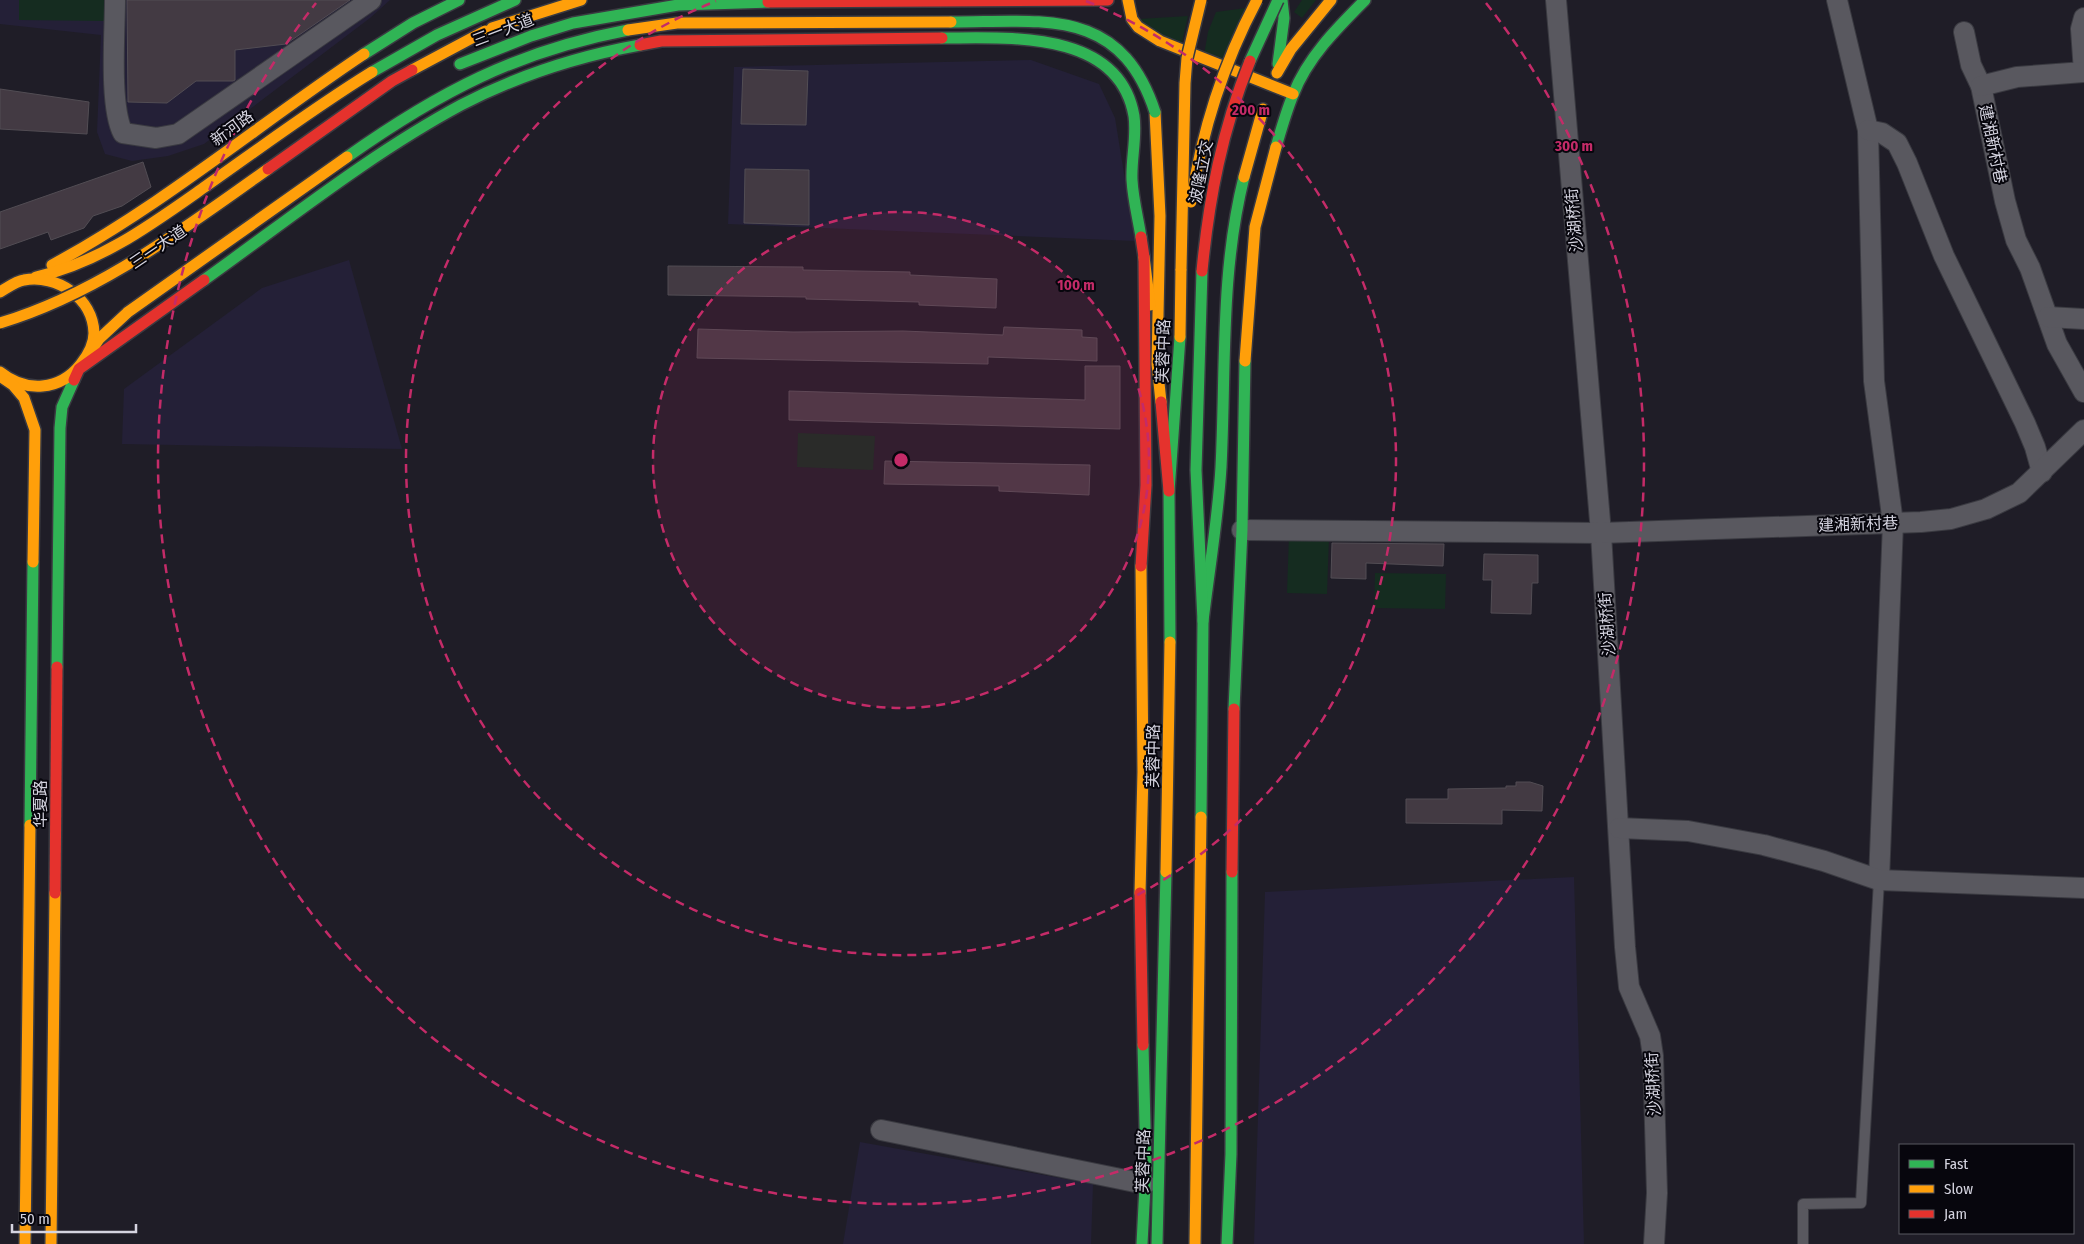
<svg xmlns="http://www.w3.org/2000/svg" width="2084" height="1244" font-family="'Fira Sans Condensed','Noto Sans SC',sans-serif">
	<rect width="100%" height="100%" fill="#1f1d27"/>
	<!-- built -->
	<g fill="#242037">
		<polygon points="0,0 390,0 370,18 204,144 168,156 132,161 105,154 97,132 101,35 0,24"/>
		<polygon points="1031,60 1099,84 1115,118 1135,241 728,224 734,67"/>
		<polygon points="349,260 402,449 122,444 124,389 262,288"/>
		<polygon points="1574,877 1584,1244 1254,1244 1265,892"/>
		<polygon points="860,1142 1093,1184 1091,1244 843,1244"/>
	</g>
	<!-- green -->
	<g fill="#152c20">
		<polygon points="19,0 105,0 106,21 19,20"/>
		<polygon points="1302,0 1316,0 1302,18 1294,12"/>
		<polygon points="1246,8 1223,61 1204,55 1208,32 1216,12"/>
		<polygon points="1188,16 1181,47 1139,19"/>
		<polygon points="798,433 875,436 873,470 797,467"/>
		<polygon points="1289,535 1329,537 1327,594 1287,593"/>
		<polygon points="1375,573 1446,574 1445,609 1374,608"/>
	</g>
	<!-- building -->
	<g fill="#433a43" stroke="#524d54">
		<polygon points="127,0 350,0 286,44 235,50 235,80 233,81 196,81 167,103 128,102"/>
		<polygon points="743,69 808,71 806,125 741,124"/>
		<polygon points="0,89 89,102 87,134 0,129"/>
		<polygon points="143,162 151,187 122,206 93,216 84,228 51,240 48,232 0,249 0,212"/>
		<polygon points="745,169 809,170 809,225 744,223"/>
		<polygon points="668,266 803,267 803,270 910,272 910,275 997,279 996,308 919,305 919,302 806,299 806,297 668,295"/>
		<polygon points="1004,327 1082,330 1082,337 1097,338 1097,361 988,357 988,364 697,358 698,329 793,332 903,331 1003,335"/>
		<polygon points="1085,366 1120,366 1120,429 789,420 789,391 1085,400"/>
		<polygon points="885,461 1090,465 1089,495 999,491 999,486 884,484"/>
		<polygon points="1332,543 1444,544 1443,566 1366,563 1366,579 1331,578"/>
		<polygon points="1484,554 1538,555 1538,583 1532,583 1531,614 1491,613 1492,580 1483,580"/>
		<polygon points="1516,782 1530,782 1543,786 1542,811 1502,810 1502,824 1406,823 1406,799 1448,799 1448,789 1506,788 1506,786 1516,786"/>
	</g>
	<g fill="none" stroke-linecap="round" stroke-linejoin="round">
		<defs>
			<polyline id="lane" points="1803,1244 1803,1204 1861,1203 1879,880"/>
			<g id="street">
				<path d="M 115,0 C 115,32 109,106 123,133 L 156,138 L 178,134 L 371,0"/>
				<polyline points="1556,0 1601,533 1625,947 1629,987 1650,1036 1653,1056 1657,1193 1654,1244"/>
				<polyline points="1837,0 1868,130 1874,381 1893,523 1879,880"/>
				<polyline points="1964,32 1971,65 1981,86 2005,201 2016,240 2030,268 2057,344 2084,392"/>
				<polyline points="2084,72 2081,29 2084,18"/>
				<polyline points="1981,86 2017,77 2084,72"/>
				<polyline points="1868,130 1882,133 1897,143 1907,163 1944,256 2025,423 2035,447 2042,472"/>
				<polyline points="2048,317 2084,319"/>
				<polyline points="1242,530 1601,533 1921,522 1951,519 1986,509 2019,493 2084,430"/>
				<polyline points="1619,828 1688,831 1764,845 1824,861 1879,880 2084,888"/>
				<polyline points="881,1130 1145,1184"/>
			</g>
			<g id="fast">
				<path d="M 942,38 C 1007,38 1119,29 1134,116 C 1137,137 1131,159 1132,180 C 1133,199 1138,218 1141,237"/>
				<polyline points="364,54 413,23 459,0"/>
				<polyline points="460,64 531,36 573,23 678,5 768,2"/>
				<polyline points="1278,64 1284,18 1282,0"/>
				<polyline points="372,72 437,35 515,0"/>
				<path d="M 1276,147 C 1281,130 1286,112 1293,95 C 1307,58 1337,28 1365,0"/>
				<path d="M 204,280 C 288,220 370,154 461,105 C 517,76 579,56 640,45"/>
				<path d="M 1203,621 C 1209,570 1218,519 1221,467 C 1226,369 1220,273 1244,177"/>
				<polyline points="1170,642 1169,491 1180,337"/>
				<polyline points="57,667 60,428 62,407 74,380"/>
				<polyline points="1234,709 1242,530 1245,361"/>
				<polyline points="1201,817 1203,621 1196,470 1202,271"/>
				<polyline points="30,825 33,562"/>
				<polyline points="1142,1244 1146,1166 1143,1045"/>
				<polyline points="1157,1244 1166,872"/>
				<polyline points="1227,1244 1231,1154 1232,872"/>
			</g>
			<g id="slow">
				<polyline points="1128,0 1132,19 1138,27 1160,41 1293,94"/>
				<polyline points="492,28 581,0"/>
				<polyline points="1277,73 1291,49 1331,0"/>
				<polyline points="1155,112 1160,216 1157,364 1161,402"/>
				<polyline points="1244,177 1263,109"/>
				<polyline points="1144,257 1150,305"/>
				<path d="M 52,265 C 163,205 259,124 364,54"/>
				<path d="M 36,277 C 101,262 152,224 206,186 C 260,148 315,107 372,72"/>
				<path d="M 0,292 C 7,288 16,281 24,280 C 57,274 93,298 94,333 C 94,345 88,355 81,364 C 60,391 26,393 0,372"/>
				<polyline points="1180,337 1181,269"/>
				<polyline points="87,357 99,339 128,312"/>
				<polyline points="1245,361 1255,227 1276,147"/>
				<polyline points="0,376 13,385 24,398 35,430 33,562"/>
				<polyline points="1166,872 1170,642"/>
				<polyline points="1140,893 1143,772 1141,566"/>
				<polyline points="25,1244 30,825"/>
				<polyline points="51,1244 55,893"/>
				<polyline points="1195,1244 1201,817"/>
			</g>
			<g id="jam">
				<polyline points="768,2 1108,0"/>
				<polyline points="640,45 661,41 942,38"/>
				<polyline points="1141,237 1144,257 1146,485 1141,566"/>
				<polyline points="74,380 79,369 204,280"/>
				<polyline points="1161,402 1169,491"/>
				<polyline points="1232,872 1234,709"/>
				<polyline points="55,893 57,667"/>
				<polyline points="1140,893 1143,1045"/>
			</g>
		</defs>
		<!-- lane casing -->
		<use href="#lane" stroke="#3a3a41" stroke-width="12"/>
		<!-- street casing -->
		<use href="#street" stroke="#3a3a41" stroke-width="22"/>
		<!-- fast casing -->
		<use href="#fast" stroke="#3a3a41" stroke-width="14"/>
		<!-- slow casing -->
		<use href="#slow" stroke="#3a3a41" stroke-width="14"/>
		<!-- jam casing -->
		<use href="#jam" stroke="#3a3a41" stroke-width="14"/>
		<!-- lane -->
		<use href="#lane" stroke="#59585f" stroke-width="10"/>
		<!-- street -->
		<use href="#street" stroke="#59585f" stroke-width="20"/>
		<!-- fast -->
		<use href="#fast" stroke="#30b455" stroke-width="11"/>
		<!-- slow -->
		<use href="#slow" stroke="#ff9f0a" stroke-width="11"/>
		<!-- jam -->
		<use href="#jam" stroke="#e5322d" stroke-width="11"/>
		<defs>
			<g id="fast-bridge">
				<path d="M 951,22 C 1044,22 1120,6 1155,112"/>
				<polyline points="1250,61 1278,0"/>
				<path d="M 347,157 C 439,92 517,51 628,30"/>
			</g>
			<g id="slow-bridge">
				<polyline points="628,30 677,23 951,22"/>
				<polyline points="412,70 485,31"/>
				<path d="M 1191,202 C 1202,130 1223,64 1257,0"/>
				<polyline points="1181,269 1185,83 1187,58 1201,0"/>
				<polyline points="128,312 347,157"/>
				<path d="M 0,323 C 100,293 184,228 268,169"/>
			</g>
			<g id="jam-bridge">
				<polyline points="268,169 392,81 412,70"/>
				<path d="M 1202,271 C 1209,198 1222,130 1250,61"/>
			</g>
		</defs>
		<!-- fast-bridge casing -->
		<use href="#fast-bridge" stroke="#3a3a41" stroke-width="14" stroke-linecap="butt"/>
		<!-- slow-bridge casing -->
		<use href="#slow-bridge" stroke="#3a3a41" stroke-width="14" stroke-linecap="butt"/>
		<!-- jam-bridge casing -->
		<use href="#jam-bridge" stroke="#3a3a41" stroke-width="14" stroke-linecap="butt"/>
		<!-- fast-bridge -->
		<use href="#fast-bridge" stroke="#30b455" stroke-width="11"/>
		<!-- slow-bridge -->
		<use href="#slow-bridge" stroke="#ff9f0a" stroke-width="11"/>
		<!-- jam-bridge -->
		<use href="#jam-bridge" stroke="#e5322d" stroke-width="11"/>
	</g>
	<!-- distance rings -->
	<circle cx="901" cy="460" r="248" fill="#c42b68" fill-opacity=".12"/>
	<g fill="none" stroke="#c42b68" stroke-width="2.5" stroke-dasharray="9 6">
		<circle cx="901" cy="460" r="248"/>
		<path d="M1086 1A495 495 0 1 1 716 1"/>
		<path d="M1486 3A743 743 0 1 1 316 3"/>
	</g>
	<g text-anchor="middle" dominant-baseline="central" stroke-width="4" stroke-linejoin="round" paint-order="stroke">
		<!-- street labels -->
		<g font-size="16" fill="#d5d4e0" stroke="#07060d">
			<text transform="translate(503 30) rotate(-21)">三一大道</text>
			<text transform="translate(232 128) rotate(-36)">新河路</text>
			<text transform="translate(1993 144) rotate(78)">建湘新村巷</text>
			<text transform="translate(1201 172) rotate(-79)">波隆立交</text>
			<text transform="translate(1574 220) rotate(-95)">沙湖桥街</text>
			<text transform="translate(158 247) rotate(-34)">三一大道</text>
			<text transform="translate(1163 351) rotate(-88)">芙蓉中路</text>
			<text transform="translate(1858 524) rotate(-2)">建湘新村巷</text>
			<text transform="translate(1607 624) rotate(-94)">沙湖桥街</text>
			<text transform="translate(1153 756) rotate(-89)">芙蓉中路</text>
			<text transform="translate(40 804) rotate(-90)">华夏路</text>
			<text transform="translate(1653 1084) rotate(-93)">沙湖桥街</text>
			<text transform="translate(1143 1161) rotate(-88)">芙蓉中路</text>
		</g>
	</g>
	<circle cx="901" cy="460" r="8" fill="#c42b68" stroke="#07060d" stroke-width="2.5"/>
	<g font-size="15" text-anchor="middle" font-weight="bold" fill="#c42b68" stroke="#07060d" stroke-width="4" stroke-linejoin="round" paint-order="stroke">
		<text x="1251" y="115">200 m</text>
		<text x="1574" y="151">300 m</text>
		<text x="1076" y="290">100 m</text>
	</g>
	<!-- legend -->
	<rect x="1899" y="1144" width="175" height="90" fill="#07060d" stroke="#595861"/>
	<rect x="1909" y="1160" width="25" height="8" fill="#30b455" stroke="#595861"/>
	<text x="1944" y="1169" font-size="15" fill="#d5d4e0">Fast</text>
	<rect x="1909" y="1185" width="25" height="8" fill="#ff9f0a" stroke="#595861"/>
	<text x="1944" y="1194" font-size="15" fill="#d5d4e0">Slow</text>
	<rect x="1909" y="1210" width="25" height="8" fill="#e5322d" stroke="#595861"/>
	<text x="1944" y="1219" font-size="15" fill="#d5d4e0">Jam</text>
	<!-- scale -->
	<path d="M12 1224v8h124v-8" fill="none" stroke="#d5d4e0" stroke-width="2.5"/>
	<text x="20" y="1224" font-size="15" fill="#d5d4e0" stroke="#07060d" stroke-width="4" paint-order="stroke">50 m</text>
</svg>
